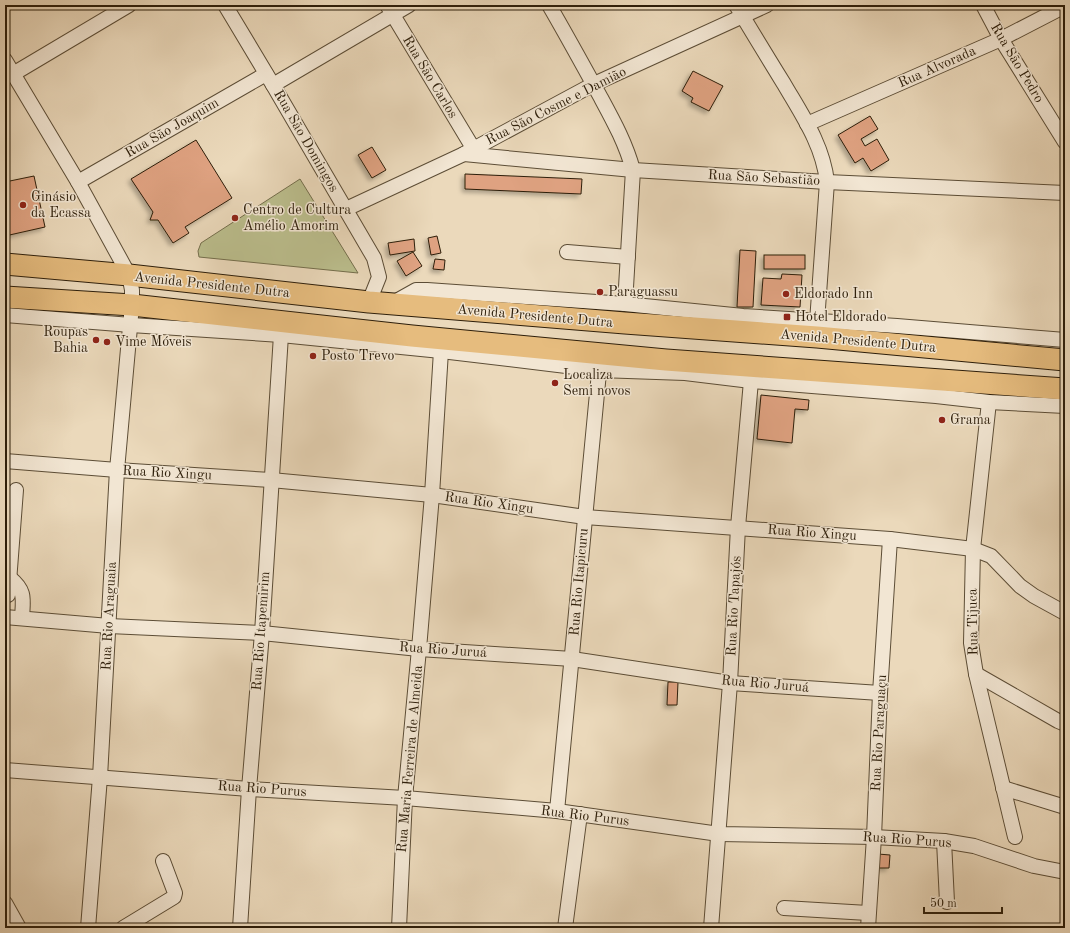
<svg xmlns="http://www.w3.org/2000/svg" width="1070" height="933" font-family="'Old Standard TT',serif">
	<defs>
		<filter id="shadow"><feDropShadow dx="-3" dy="3" stdDeviation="2" flood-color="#0004"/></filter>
	</defs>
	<rect width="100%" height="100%" fill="#ebd9bb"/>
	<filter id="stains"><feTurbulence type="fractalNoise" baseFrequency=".005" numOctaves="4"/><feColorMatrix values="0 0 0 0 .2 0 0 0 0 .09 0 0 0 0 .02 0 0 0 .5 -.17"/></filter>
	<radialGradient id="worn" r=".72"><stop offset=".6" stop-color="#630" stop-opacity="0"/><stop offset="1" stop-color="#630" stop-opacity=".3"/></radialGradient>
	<!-- green -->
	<polygon fill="#bbbe8d" stroke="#746e4c" points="300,179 358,273 199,257 198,251 201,243"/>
	<!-- building -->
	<g fill="#dfa281" stroke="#2d1e0a" filter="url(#shadow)">
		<polygon points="693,71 723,86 709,111 691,102 693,98 682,91"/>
		<polygon points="870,116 878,129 861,139 865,146 877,139 889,160 871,171 863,158 855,163 838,135"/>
		<polygon points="196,140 232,198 185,227 189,233 173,243 158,220 150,220 153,212 131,179"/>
		<polygon points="372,147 386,170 372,178 358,155"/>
		<polygon points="465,174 582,179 581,194 465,189"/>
		<polygon points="34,176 45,227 5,236 5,182"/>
		<polygon points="437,236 441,253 431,255 428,238"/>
		<polygon points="414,239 415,251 390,255 388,243"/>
		<polygon points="740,250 756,251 753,307 737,307"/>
		<polygon points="413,252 422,266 406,276 397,261"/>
		<rect x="764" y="255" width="41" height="14"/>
		<polygon points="435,259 445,260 444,270 433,269"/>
		<polygon points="782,274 802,275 800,307 761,305 763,278 781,279"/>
		<polygon points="761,395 809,400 808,410 795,409 792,443 757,439"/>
		<polygon points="668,682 678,682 677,705 667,705"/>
		<polygon points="878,854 890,855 889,868 877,868"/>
	</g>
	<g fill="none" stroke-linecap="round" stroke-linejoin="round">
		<defs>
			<g id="minor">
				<polyline points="225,5 273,85 374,258 379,277 369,302"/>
				<polyline points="387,5 473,148"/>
				<path d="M 549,5 C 567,36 584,67 601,98 C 614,122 626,144 633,170 L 625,304"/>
				<path d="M 736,5 C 752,32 768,58 784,84 C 802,115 823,145 827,182 L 817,322"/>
				<polyline points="983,5 1001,39 1065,142"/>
				<polyline points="5,60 78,182 129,275 132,290 132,305 117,470 100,777 88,928"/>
				<polyline points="13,74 129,5"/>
				<polyline points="273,85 409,5"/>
				<polyline points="807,124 1001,39 1065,6"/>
				<polyline points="464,154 633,170 827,182 1065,193"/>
				<polyline points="78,182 266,74"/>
				<polyline points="346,209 464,154 594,84 767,5"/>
				<polyline points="567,252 628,257"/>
				<polyline points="391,304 416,290 427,290 625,304 743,316 897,326 1065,340"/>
				<polyline points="5,315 131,325 281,335 441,351 599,370 685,373 751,381 936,396 989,402 1065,406"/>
				<polyline points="989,402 973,549 971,643 976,674 1015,837"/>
				<polyline points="5,461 117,470 271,480 432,495 585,517 890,539 973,549 991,556 1020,586 1034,596 1065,613"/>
				<path d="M 10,578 C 26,591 23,599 22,618"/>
				<polyline points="8,595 16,490"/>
				<polyline points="5,617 109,626 262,633 419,649 572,659 730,683 880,693"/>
				<polyline points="976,674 1058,721 1065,724"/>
				<polyline points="5,770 249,789 405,798 557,811 719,834 874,837 944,841 974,846 1034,866 1065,872"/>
				<polyline points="1003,788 1065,807"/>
				<polyline points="557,811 600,362"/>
				<polyline points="944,841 947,902"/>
				<polyline points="5,903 19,928"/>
				<polyline points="784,908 868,913"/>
				<polyline points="123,928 174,897 175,893 163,861"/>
				<polyline points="240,928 249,789 262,633 281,335"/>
				<polyline points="399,928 405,798 419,649 432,495 441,351"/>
				<polyline points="565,928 580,814"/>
				<polyline points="711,928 730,683 738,527 751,381"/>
				<polyline points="868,928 874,837 880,693 890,539"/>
			</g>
			<g id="highway">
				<polyline points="5,264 129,275 369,302 625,323 817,337 1065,360"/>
				<polyline points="5,297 132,305 412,336 666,360 1065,389"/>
			</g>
		</defs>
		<!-- minor casing -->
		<use href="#minor" stroke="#5c4d36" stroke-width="16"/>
		<!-- highway casing -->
		<use href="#highway" stroke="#2d1e0a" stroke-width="23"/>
		<!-- minor -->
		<use href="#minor" stroke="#f2e6d3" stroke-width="14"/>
		<!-- highway -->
		<use href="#highway" stroke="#e6bc7e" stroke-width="21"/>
	</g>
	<!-- markers -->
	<g fill="#8f2418" stroke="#f2e6d3" stroke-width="1.5">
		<circle cx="23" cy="205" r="4"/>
		<circle cx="235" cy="218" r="4"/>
		<circle cx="600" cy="292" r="4"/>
		<circle cx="786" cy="294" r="4"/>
		<rect x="783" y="313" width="8" height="8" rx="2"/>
		<circle cx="96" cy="340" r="4"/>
		<circle cx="107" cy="342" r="4"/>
		<circle cx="313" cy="356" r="4"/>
		<circle cx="555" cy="383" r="4"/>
		<circle cx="942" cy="420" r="4"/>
	</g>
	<g text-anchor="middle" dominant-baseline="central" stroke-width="3" stroke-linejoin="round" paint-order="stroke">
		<!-- street labels -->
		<g font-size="14" fill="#2d1e0a" stroke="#f2e6d3">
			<text transform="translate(1017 63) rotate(59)">Rua São Pedro</text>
			<text transform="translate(937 67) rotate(-24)">Rua Alvorada</text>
			<text transform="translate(430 77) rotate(59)">Rua São Carlos</text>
			<text transform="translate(556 106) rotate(-27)">Rua São Cosme e Damião</text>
			<text transform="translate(172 128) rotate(-30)">Rua São Joaquim</text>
			<text transform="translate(306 141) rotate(60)">Rua São Domingos</text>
			<text transform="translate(764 178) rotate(3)">Rua São Sebastião</text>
			<text transform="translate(212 285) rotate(6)">Avenida Presidente Dutra</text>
			<text transform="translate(535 316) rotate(5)">Avenida Presidente Dutra</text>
			<text transform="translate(858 341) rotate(5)">Avenida Presidente Dutra</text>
			<text transform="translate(167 473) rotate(3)">Rua Rio Xingu</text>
			<text transform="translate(489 503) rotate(8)">Rua Rio Xingu</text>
			<text transform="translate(812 533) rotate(4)">Rua Rio Xingu</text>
			<text transform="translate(579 582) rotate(-85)">Rua Rio Itapicuru</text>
			<text transform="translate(734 606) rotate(-87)">Rua Rio Tapajós</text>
			<text transform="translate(109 616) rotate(-87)">Rua Rio Araguaia</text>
			<text transform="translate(973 622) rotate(-91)">Rua Tijuca</text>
			<text transform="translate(261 631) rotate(-86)">Rua Rio Itapemirim</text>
			<text transform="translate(443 650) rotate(4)">Rua Rio Juruá</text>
			<text transform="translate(765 684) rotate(5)">Rua Rio Juruá</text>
			<text transform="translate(879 733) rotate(-87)">Rua Rio Paraguaçu</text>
			<text transform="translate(410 759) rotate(-85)">Rua Maria Ferreira de Almeida</text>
			<text transform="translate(262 789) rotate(4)">Rua Rio Purus</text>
			<text transform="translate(585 816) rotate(7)">Rua Rio Purus</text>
			<text transform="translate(907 840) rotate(4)">Rua Rio Purus</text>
		</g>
		<!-- poi labels -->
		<g font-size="14" fill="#2d1e0a" stroke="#f2e6d3" text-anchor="start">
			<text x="31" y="197">Ginásio<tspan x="31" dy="16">da Ecassa</tspan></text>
			<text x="243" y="210">Centro de Cultura<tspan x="243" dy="16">Amélio Amorim</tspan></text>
			<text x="608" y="292">Paraguassu</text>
			<text x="794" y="294">Eldorado Inn</text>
			<text x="795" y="317">Hotel Eldorado</text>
			<text x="88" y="332" text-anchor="end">Roupas<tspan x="88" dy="16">Bahia</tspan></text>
			<text x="115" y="342">Vime Móveis</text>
			<text x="321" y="356">Posto Trevo</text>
			<text x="563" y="375">Localiza<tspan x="563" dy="16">Semi novos</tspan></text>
			<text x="950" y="420">Grama</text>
		</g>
	</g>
	<!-- margin -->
	<rect width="1070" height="933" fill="none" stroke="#ebd9bb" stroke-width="20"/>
	<rect x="6" y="6" width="1058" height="921" fill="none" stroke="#2d1e0a" stroke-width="2"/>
	<rect x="10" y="10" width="1050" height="913" fill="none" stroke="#2d1e0a"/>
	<!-- scale -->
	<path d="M924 907v6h78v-6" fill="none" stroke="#2d1e0a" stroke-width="2"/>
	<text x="930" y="907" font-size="12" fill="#2d1e0a" stroke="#f2e6d3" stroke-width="3" paint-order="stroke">50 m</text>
	<rect width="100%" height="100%" filter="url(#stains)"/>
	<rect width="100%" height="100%" fill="url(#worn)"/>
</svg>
